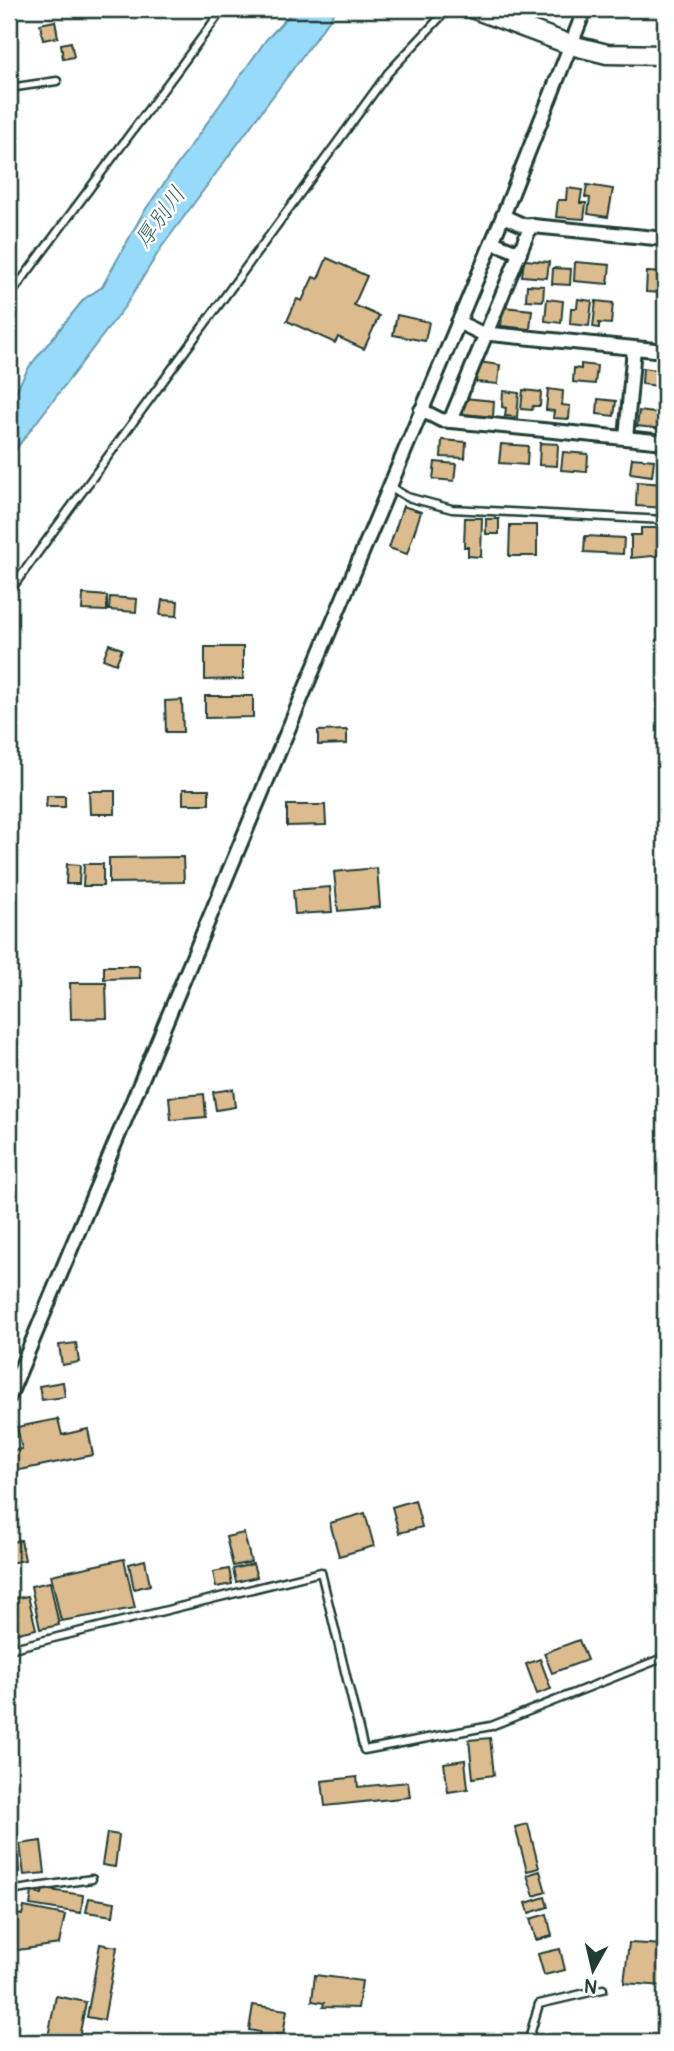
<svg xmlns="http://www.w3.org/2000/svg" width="674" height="2051" font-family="Pangolin,'Klee One',sans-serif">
	<rect width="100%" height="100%" fill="#fff"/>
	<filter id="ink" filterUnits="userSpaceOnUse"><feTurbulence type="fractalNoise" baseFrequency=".0143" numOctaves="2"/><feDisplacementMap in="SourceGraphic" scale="14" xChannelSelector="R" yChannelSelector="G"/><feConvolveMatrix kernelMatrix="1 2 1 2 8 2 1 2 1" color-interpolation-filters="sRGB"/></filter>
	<g filter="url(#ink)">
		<!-- water -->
		<polygon fill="#98dafa" stroke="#689bab" stroke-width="2" points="295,9 337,9 161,248 126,305 9,458 9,404 29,367 84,299 102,287 143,213 266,40"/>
		<!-- building -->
		<g fill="#dcbc8f" stroke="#1f3d34" stroke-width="2">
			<polygon points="55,21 58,37 43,40 40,24"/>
			<polygon points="71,42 74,57 63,59 61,44"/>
			<polygon points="587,185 613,189 608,217 588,214 590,198 585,197"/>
			<polygon points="567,188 582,190 580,203 586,203 584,219 556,217 558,200 566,200"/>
			<polygon points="327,258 367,276 354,305 379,316 364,349 338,337 335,343 287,321 297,299 302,301 313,277 318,279"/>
			<polygon points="524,260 549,262 547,278 522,276"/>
			<polygon points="575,262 610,265 608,284 574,281"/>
			<polygon points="553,268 571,269 570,285 552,284"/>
			<polygon points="647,272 665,273 665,293 646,292"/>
			<polygon points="527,285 544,286 543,301 526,300"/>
			<polygon points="547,299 563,301 561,323 545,321"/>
			<polygon points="578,299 592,301 589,326 570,324 571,308 577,308"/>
			<polygon points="596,301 613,303 611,324 599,323 599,328 593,327"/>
			<polygon points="503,307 532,310 530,329 501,326"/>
			<polygon points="397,315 429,322 425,341 393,335"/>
			<polygon points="478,362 500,365 498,384 476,382"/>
			<polygon points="581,364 597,366 595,384 573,382 574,368 581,369"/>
			<polygon points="643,368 665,371 665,387 642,384"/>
			<polygon points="548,389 563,391 562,405 570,406 569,419 553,418 554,411 546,410"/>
			<polygon points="523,390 541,392 540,406 533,406 532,410 521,409"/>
			<polygon points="503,391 519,393 517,417 505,416 506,408 502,407"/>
			<polygon points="464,398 494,401 493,417 463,414"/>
			<polygon points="598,399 616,401 614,416 597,414"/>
			<polygon points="655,410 665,412 663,429 637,426 639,411 655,413"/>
			<polygon points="442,440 466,442 465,458 441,457"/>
			<polygon points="540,443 558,444 557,466 539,465"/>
			<polygon points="501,444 528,446 527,465 499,463"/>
			<polygon points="563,452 588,454 587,472 561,470"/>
			<polygon points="632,458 654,460 652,476 630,473"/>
			<polygon points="435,462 456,464 454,481 433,479"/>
			<polygon points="637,482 665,484 665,508 636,506"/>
			<polygon points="403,506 421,512 407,554 389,548"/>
			<polygon points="465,518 482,518 481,557 468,556 468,547 464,547"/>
			<rect x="486" y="519" width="13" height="15"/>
			<polygon points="510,525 537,525 537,556 509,556"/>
			<polygon points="641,528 658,528 658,535 665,536 664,555 631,558 631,535 641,535"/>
			<polygon points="585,536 624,538 623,554 584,552"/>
			<polygon points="83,594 107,596 107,611 82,610"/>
			<polygon points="110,597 137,599 136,612 109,610"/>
			<polygon points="162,600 178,601 177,616 160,615"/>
			<polygon points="109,644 122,649 116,664 103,659"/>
			<polygon points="205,647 243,647 243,679 205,680"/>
			<polygon points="205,696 253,696 253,717 205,718"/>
			<polygon points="182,700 183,732 166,732 165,701"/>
			<polygon points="347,730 347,744 318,745 318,731"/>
			<rect x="183" y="789" width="26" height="15"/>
			<polygon points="89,791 115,791 115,814 90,814"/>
			<polygon points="47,796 65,796 65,807 46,807"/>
			<polygon points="287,805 325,805 326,825 287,826"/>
			<polygon points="183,857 184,882 109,883 109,858"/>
			<polygon points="67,864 80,865 79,884 66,884"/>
			<polygon points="84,864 103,864 103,886 83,886"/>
			<polygon points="377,868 380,907 338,911 334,872"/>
			<polygon points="330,887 332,912 295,914 293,890"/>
			<polygon points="104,966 139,966 140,978 104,979"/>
			<polygon points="70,983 106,983 107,1018 71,1019"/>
			<polygon points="233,1089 235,1107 216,1110 213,1092"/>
			<polygon points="204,1094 206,1117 171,1120 169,1097"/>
			<polygon points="76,1343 79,1362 62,1365 59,1345"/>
			<polygon points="63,1382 65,1397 42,1400 39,1386"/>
			<polygon points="58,1419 62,1435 88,1429 93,1455 15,1471 10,1451 22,1449 17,1427"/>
			<polygon points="415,1500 422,1527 399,1533 392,1507"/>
			<polygon points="365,1513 374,1546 339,1556 330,1523"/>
			<polygon points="244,1533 251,1562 233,1566 226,1537"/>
			<polygon points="21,1540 25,1560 9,1563 9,1543"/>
			<polygon points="124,1559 135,1608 61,1621 51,1575"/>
			<polygon points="145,1560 150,1585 134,1589 129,1564"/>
			<polygon points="253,1564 257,1577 236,1582 233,1569"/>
			<polygon points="229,1569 232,1584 216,1587 213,1572"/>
			<polygon points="50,1582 59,1625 40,1629 31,1586"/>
			<polygon points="28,1596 36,1629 9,1635 9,1600"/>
			<polygon points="579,1640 587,1660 552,1673 544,1653"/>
			<polygon points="540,1659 551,1689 537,1694 526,1664"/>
			<polygon points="490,1738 494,1775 473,1778 469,1740"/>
			<polygon points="465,1760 468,1789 448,1792 444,1763"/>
			<polygon points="357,1777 358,1787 408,1782 410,1797 325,1806 322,1781"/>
			<polygon points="528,1824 539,1868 527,1871 515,1827"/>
			<polygon points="107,1833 119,1835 115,1867 102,1865"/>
			<polygon points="41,1841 45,1873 24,1875 20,1844"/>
			<polygon points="17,1845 19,1872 9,1873 9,1846"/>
			<polygon points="540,1871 546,1892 534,1896 527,1875"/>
			<polygon points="43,1889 83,1895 81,1913 30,1905 32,1892 42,1894"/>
			<polygon points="545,1897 548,1907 529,1913 526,1903"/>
			<polygon points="89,1898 115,1902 113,1916 86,1912"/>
			<polygon points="24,1907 65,1915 59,1944 18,1950 9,1948 13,1913 22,1915"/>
			<polygon points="547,1914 552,1936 536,1940 530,1919"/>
			<polygon points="629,1943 665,1945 665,1986 624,1983"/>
			<polygon points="100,1944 117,1947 104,2020 87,2017"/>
			<polygon points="560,1949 565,1970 544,1975 538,1954"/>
			<polygon points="315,1975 362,1981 358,2008 323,2007 324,2003 312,2001"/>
			<polygon points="56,1996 86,2002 78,2042 47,2042"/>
			<polygon points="253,2005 287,2010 283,2035 276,2034 275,2039 259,2036 260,2032 249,2030"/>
		</g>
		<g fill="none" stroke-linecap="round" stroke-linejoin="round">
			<defs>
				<g id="lane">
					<polyline points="9,88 57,81"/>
					<polyline points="9,297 223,9"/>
					<polyline points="389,486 407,497 452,509 665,520"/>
					<polyline points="9,592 388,73 448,9"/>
					<polyline points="9,1649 321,1572 364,1750 491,1726 665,1657"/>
					<polyline points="9,1891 92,1879"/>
					<polyline points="528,2042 539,2004 603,1989"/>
				</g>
				<g id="street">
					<polyline points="503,216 523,225 665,239"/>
					<polyline points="492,242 520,253"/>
					<polyline points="458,322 481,333 665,351"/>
					<polyline points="421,410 441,420 665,442"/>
					<polyline points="450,421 531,225"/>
					<polyline points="626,438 634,348"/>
					<polyline points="9,1397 503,216 585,9"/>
				</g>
				<polyline id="secondary" points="474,9 571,45 607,54 665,55"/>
			</defs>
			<!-- lane casing -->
			<use href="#lane" stroke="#1f3d34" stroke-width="11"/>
			<!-- street casing -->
			<use href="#street" stroke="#1f3d34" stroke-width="18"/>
			<!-- secondary casing -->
			<use href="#secondary" stroke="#1f3d34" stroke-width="23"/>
			<!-- lane -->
			<use href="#lane" stroke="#fff" stroke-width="6"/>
			<!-- street -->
			<use href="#street" stroke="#fff" stroke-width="12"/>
			<!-- secondary -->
			<use href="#secondary" stroke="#fff" stroke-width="18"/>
		</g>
	</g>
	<g text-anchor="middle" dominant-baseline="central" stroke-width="5" stroke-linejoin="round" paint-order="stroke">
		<!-- water labels -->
		<g font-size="23" font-style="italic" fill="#3d6466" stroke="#fff">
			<text transform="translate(160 217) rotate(-54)">厚別川</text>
		</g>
	</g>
	<!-- margin -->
	<rect width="674" height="2051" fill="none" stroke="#fff" stroke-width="35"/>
	<rect x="18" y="18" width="639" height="2016" fill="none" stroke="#1f3d34" stroke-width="2.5" filter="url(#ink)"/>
	<!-- north arrow -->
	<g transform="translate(593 1970) rotate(188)" stroke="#ffffff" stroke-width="5" paint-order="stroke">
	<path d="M0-5L12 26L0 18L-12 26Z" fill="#1f3d34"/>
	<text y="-10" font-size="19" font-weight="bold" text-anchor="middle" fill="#1f3d34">N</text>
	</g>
</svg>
